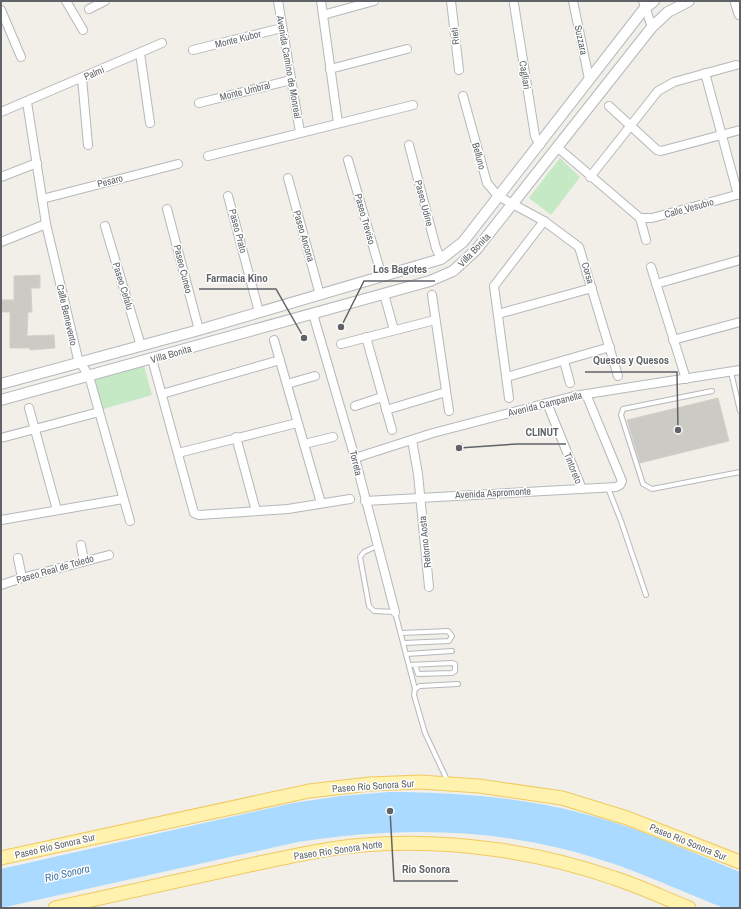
<svg xmlns="http://www.w3.org/2000/svg" width="741" height="909" font-family="'Archivo Narrow',sans-serif">
	<rect width="100%" height="100%" fill="#f1efe8"/>
	<!-- green -->
	<g fill="#c5e8c5">
		<polygon points="560,158 580,177 551,215 529,198"/>
		<polygon points="144,366 152,395 103,409 94,380"/>
	</g>
	<!-- water -->
	<path fill="#aadaff" d="M 389,792 C 455,792 518,797 581,813 C 636,826 688,851 740,872 L 740,908 L 724,908 C 689,894 653,878 617,865 C 512,828 408,825 298,842 L 1,908 L 1,869 L 293,803 L 341,796 Z"/>
	<!-- building -->
	<g fill="#cccac5" stroke="#d6d1c6">
		<polygon points="40,275 40,288 31,288 32,312 28,312 27,336 54,335 55,348 30,350 30,348 10,348 10,312 1,312 1,300 14,300 14,276"/>
		<polygon points="718,398 729,441 640,463 627,420"/>
		<polygon points="462,443 464,450 456,452 455,445"/>
	</g>
	<g fill="none" stroke-linecap="round" stroke-linejoin="round">
		<defs>
			<g id="service">
				<polyline points="731,372 740,411"/>
				<polyline points="712,391 623,409 621,415 643,484 652,489 740,472"/>
				<polyline points="608,488 621,521 646,595"/>
				<polyline points="377,546 364,552 360,557 369,606 374,611 395,612 415,689"/>
				<polyline points="402,633 448,631 452,636 449,641 404,643"/>
				<polyline points="407,654 452,651"/>
				<polyline points="409,665 452,663 455,664 455,671 452,673 418,674 415,665"/>
				<polyline points="448,782 425,733 414,695 415,689 420,686 458,684"/>
			</g>
			<g id="minor">
				<polyline points="66,1 83,30"/>
				<polyline points="278,1 300,132"/>
				<polyline points="321,1 338,123"/>
				<polyline points="451,1 459,70"/>
				<polyline points="573,1 589,79"/>
				<polyline points="643,1 652,27"/>
				<polyline points="514,4 535,136 540,145"/>
				<polyline points="89,9 105,1"/>
				<polyline points="1,10 21,57"/>
				<polyline points="323,15 374,1"/>
				<polyline points="193,50 282,28"/>
				<polyline points="140,53 150,123"/>
				<polyline points="330,69 407,49"/>
				<polyline points="705,73 738,195"/>
				<polyline points="82,78 88,145"/>
				<polyline points="463,96 487,183 498,196 544,221 579,247 618,376"/>
				<polyline points="27,102 46,224 78,359 89,376 130,521"/>
				<polyline points="199,103 291,80"/>
				<polyline points="609,106 657,150 661,151 740,130"/>
				<polyline points="1,112 162,43"/>
				<polyline points="409,145 436,248 441,259"/>
				<polyline points="557,147 640,218 646,240"/>
				<polyline points="208,156 413,105"/>
				<polyline points="348,160 382,277"/>
				<polyline points="1,177 37,163"/>
				<polyline points="590,177 658,91 674,82 736,65"/>
				<polyline points="288,178 320,295"/>
				<polyline points="228,196 259,312"/>
				<polyline points="42,199 178,164"/>
				<polyline points="167,209 199,330"/>
				<polyline points="640,218 652,218 740,194"/>
				<polyline points="105,226 141,346"/>
				<polyline points="1,242 46,224"/>
				<polyline points="651,267 686,379"/>
				<polyline points="656,284 740,260"/>
				<polyline points="384,294 394,330"/>
				<polyline points="432,295 449,411"/>
				<polyline points="313,314 355,458 395,612"/>
				<polyline points="498,314 592,288"/>
				<polyline points="366,337 392,430"/>
				<polyline points="274,340 321,503"/>
				<polyline points="673,340 740,322"/>
				<polyline points="341,344 435,320"/>
				<polyline points="152,359 194,513 199,515 288,509 350,499"/>
				<polyline points="564,361 570,383"/>
				<polyline points="507,377 610,347"/>
				<polyline points="287,384 315,376"/>
				<polyline points="162,394 280,360"/>
				<polyline points="509,398 494,286 544,221"/>
				<polyline points="547,403 582,489"/>
				<polyline points="355,406 382,397"/>
				<polyline points="29,408 57,510"/>
				<polyline points="386,410 446,392"/>
				<polyline points="236,437 256,511"/>
				<polyline points="1,438 99,412"/>
				<polyline points="412,440 418,474 429,587"/>
				<polyline points="304,444 333,437"/>
				<polyline points="178,453 297,423"/>
				<polyline points="355,458 433,433 574,396 740,370"/>
				<polyline points="365,501 616,487 620,485 622,481 586,394"/>
				<polyline points="1,520 123,499"/>
				<polyline points="81,545 84,561"/>
				<polyline points="18,558 22,578"/>
				<polyline points="1,585 22,578 109,555"/>
			</g>
			<g id="tertiary">
				<polyline points="1,384 199,330 441,259 463,242 644,9 654,1"/>
				<polyline points="1,400 430,281 453,271 476,250 652,27 668,12 689,1"/>
			</g>
			<polyline id="secondary" points="736,1 740,14"/>
			<g id="primary">
				<polyline points="1,858 309,791 370,784 420,782 479,786 562,798 627,818 740,862"/>
				<path d="M 55,908 C 120,894 185,879 250,865 C 292,856 335,846 379,844 C 457,840 539,852 614,878 C 639,886 664,898 689,908"/>
			</g>
		</defs>
		<!-- service casing -->
		<use href="#service" stroke="#b5b8bc" stroke-width="6"/>
		<!-- minor casing -->
		<use href="#minor" stroke="#b5b8bc" stroke-width="10"/>
		<!-- tertiary casing -->
		<use href="#tertiary" stroke="#b5b8bc" stroke-width="12"/>
		<!-- secondary casing -->
		<use href="#secondary" stroke="#b6babf" stroke-width="13"/>
		<!-- primary casing -->
		<use href="#primary" stroke="#f2c960" stroke-width="15"/>
		<!-- service -->
		<use href="#service" stroke="#fff" stroke-width="4"/>
		<!-- minor -->
		<use href="#minor" stroke="#fff" stroke-width="8"/>
		<!-- tertiary -->
		<use href="#tertiary" stroke="#fff" stroke-width="10"/>
		<!-- secondary -->
		<use href="#secondary" stroke="#fff" stroke-width="11"/>
		<!-- primary -->
		<use href="#primary" stroke="#fff2af" stroke-width="13"/>
	</g>
	<g text-anchor="middle" dominant-baseline="central" stroke-width="3" stroke-linejoin="round" paint-order="stroke">
		<!-- street labels -->
		<g font-size="10" fill="#5f6368" stroke="#fff">
			<text transform="translate(455 36) rotate(-97)">Rieti</text>
			<text transform="translate(238 39) rotate(-14)">Monte Kubor</text>
			<text transform="translate(581 40) rotate(78)">Suzzara</text>
			<text transform="translate(289 67) rotate(80)">Avenida Camino de Monreal</text>
			<text transform="translate(94 73) rotate(-23)">Palmi</text>
			<text transform="translate(525 75) rotate(81)">Cagliari</text>
			<text transform="translate(245 91) rotate(-14)">Monte Umbral</text>
			<text transform="translate(479 156) rotate(75)">Belluno</text>
			<text transform="translate(110 181) rotate(-14)">Pesaro</text>
			<text transform="translate(424 203) rotate(75)">Paseo Udine</text>
			<text transform="translate(689 208) rotate(-15)">Calle Vesubio</text>
			<text transform="translate(365 219) rotate(74)">Paseo Treviso</text>
			<text transform="translate(238 231) rotate(75)">Paseo Prato</text>
			<text transform="translate(304 236) rotate(74)">Paseo Ancona</text>
			<text transform="translate(474 250) rotate(-47)">Villa Bonita</text>
			<text transform="translate(183 269) rotate(76)">Paseo Cuneo</text>
			<text transform="translate(588 273) rotate(73)">Corsa</text>
			<text transform="translate(123 286) rotate(73)">Paseo Cefalu</text>
			<text transform="translate(67 315) rotate(77)">Calle Bemevento</text>
			<text transform="translate(171 354) rotate(-16)">Villa Bonita</text>
			<text transform="translate(545 404) rotate(-14)">Avenida Campanella</text>
			<text transform="translate(356 463) rotate(76)">Torreta</text>
			<text transform="translate(573 468) rotate(68)">Tintoreto</text>
			<text transform="translate(493 493) rotate(-3)">Avenida Aspromonte</text>
			<text transform="translate(425 542) rotate(-96)">Retorno Aosta</text>
			<text transform="translate(55 569) rotate(-16)">Paseo Real de Toledo</text>
			<text transform="translate(373 786) rotate(-4)">Paseo Río Sonora Sur</text>
			<text transform="translate(688 842) rotate(22)">Paseo Río Sonora Sur</text>
			<text transform="translate(55 846) rotate(-13)">Paseo Río Sonora Sur</text>
			<text transform="translate(338 850) rotate(-8)">Paseo Río Sonora Norte</text>
		</g>
		<!-- water labels -->
		<g font-size="11" font-style="italic" fill="#4174aa" stroke="#fff">
			<text transform="translate(67 873) rotate(-13)">Rio Sonora</text>
		</g>
	</g>
	<!-- callouts -->
	<path fill="none" stroke="#5f6368" stroke-width="1.5" d="M341 327L364 281H435M304 338L276 289H199M678 430L677 372H585M459 448L517 444H566M390 811L394 881H458"/>
	<g fill="#5f6368" stroke="#fff" stroke-width="1.5">
		<circle cx="341" cy="327" r="4"/>
		<circle cx="304" cy="338" r="4"/>
		<circle cx="678" cy="430" r="4"/>
		<circle cx="459" cy="448" r="4"/>
		<circle cx="390" cy="811" r="4"/>
	</g>
	<g font-size="11" text-anchor="middle" font-weight="bold" fill="#5f6368" stroke="#fff" stroke-width="3" stroke-linejoin="round" paint-order="stroke">
		<text x="400" y="273">Los Bagotes</text>
		<text x="237" y="282">Farmacia Kino</text>
		<text x="631" y="364">Quesos y Quesos</text>
		<text x="542" y="436">CLINUT</text>
		<text x="426" y="873">Rio Sonora</text>
	</g>
	<!-- border -->
	<rect width="741" height="909" fill="none" stroke="#5f6368" stroke-width="4"/>
</svg>
